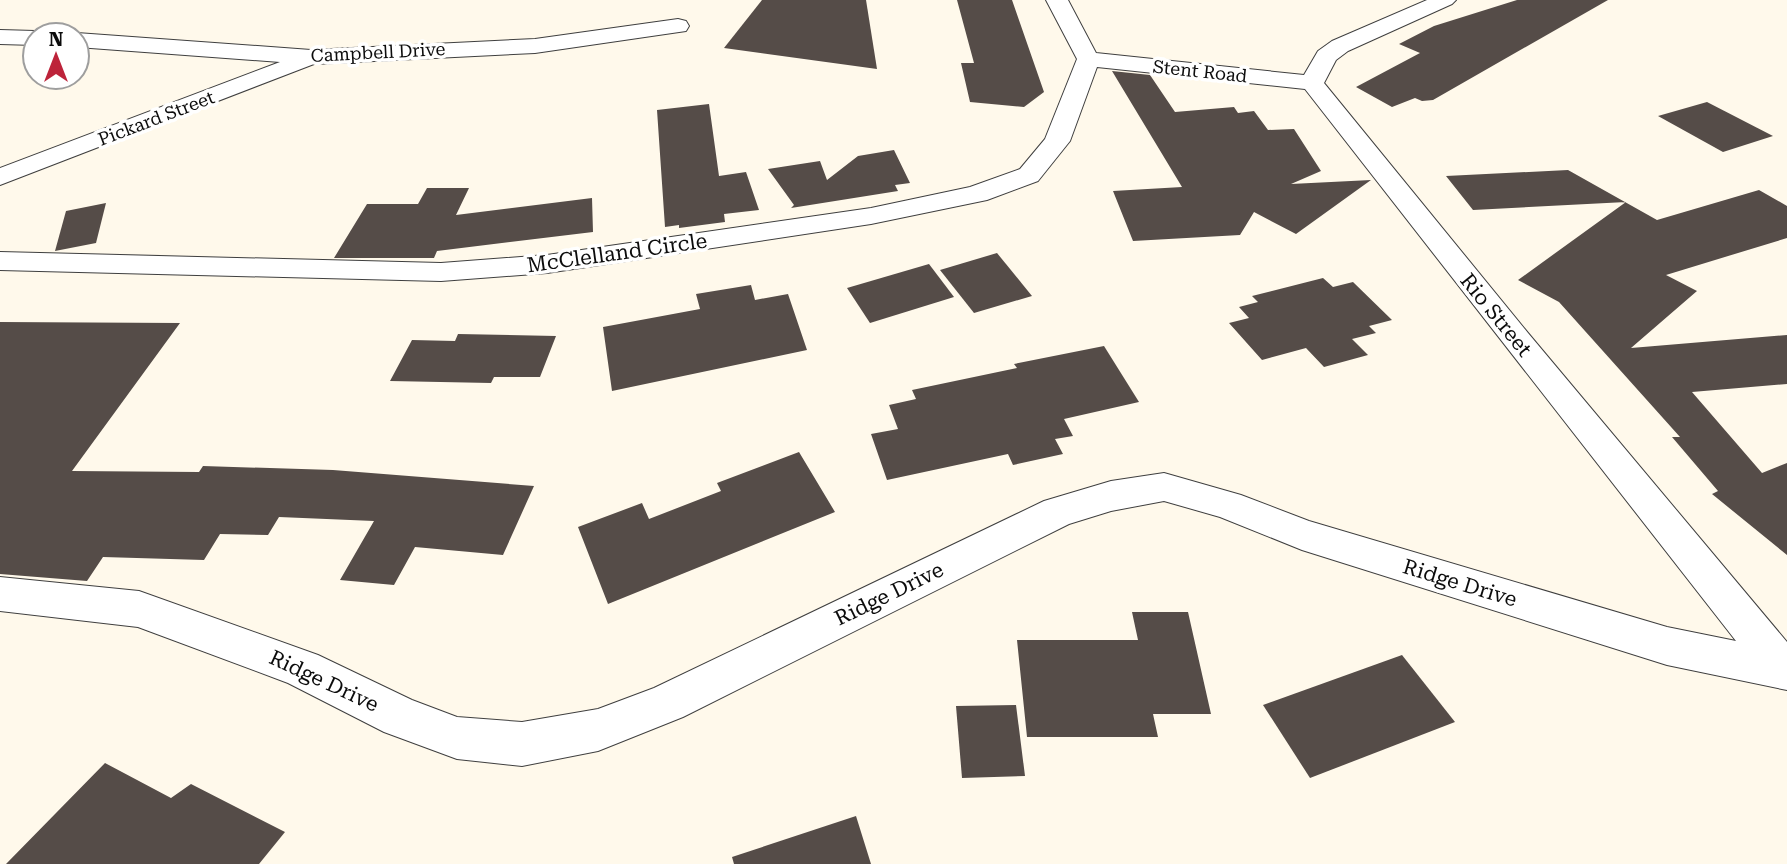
<svg xmlns="http://www.w3.org/2000/svg" width="1787" height="864" font-family="'Roboto Serif',serif">
	<rect width="100%" height="100%" fill="#fff9eb"/>
	<!-- building -->
	<g fill="#554c48">
		<polygon points="762,0 866,0 877,69 724,48"/>
		<polygon points="957,0 1012,0 1044,92 1024,107 970,102 961,63 974,63"/>
		<polygon points="1517,0 1608,0 1433,100 1422,101 1415,98 1392,107 1356,87 1420,53 1399,44 1434,26"/>
		<polygon points="1112,71 1150,75 1175,112 1234,107 1238,113 1254,111 1268,130 1294,129 1321,171 1291,184 1371,180 1296,234 1254,212 1240,235 1133,241 1113,191 1182,187"/>
		<polygon points="1707,102 1773,136 1723,152 1658,116"/>
		<polygon points="709,104 719,176 746,172 759,210 724,214 725,222 679,228 679,225 665,227 657,110"/>
		<polygon points="894,150 910,183 895,185 898,191 791,208 794,205 768,169 820,161 827,180 858,156"/>
		<polygon points="1568,170 1657,220 1759,190 1787,206 1787,238 1666,275 1697,291 1631,348 1787,335 1787,384 1692,392 1762,473 1787,463 1787,555 1712,494 1718,491 1672,437 1680,437 1559,302 1518,280 1626,202 1473,210 1446,176"/>
		<polygon points="427,188 469,188 456,215 592,198 593,232 437,251 434,258 334,258 367,204 418,204"/>
		<polygon points="106,203 96,243 55,251 66,211"/>
		<polygon points="997,253 1032,296 974,313 940,270"/>
		<polygon points="929,264 954,297 870,323 847,288"/>
		<polygon points="1323,278 1333,287 1353,282 1392,320 1369,326 1376,333 1352,339 1368,355 1324,367 1306,348 1262,360 1229,323 1249,318 1239,307 1258,302 1252,296"/>
		<polygon points="751,285 755,300 788,294 807,350 612,391 603,327 700,309 696,294"/>
		<polygon points="0,322 180,323 72,471 199,472 203,466 333,470 534,486 503,555 415,547 394,585 340,580 374,521 279,517 268,535 220,534 204,560 103,557 87,581 0,574"/>
		<polygon points="458,334 556,336 540,377 494,377 491,383 390,381 412,340 455,341"/>
		<polygon points="1104,346 1139,402 1064,419 1073,436 1055,439 1063,454 1013,465 1008,454 887,480 871,434 898,429 889,405 916,399 912,390 1017,368 1014,364"/>
		<polygon points="799,452 835,512 608,604 578,527 642,503 649,519 721,491 717,483"/>
		<polygon points="1132,612 1188,612 1211,714 1153,714 1158,737 1027,737 1017,640 1138,640"/>
		<polygon points="1402,655 1455,722 1310,778 1263,705"/>
		<polygon points="1016,705 1025,776 962,778 956,706"/>
		<polygon points="105,763 171,798 191,784 285,832 259,864 6,864"/>
		<polygon points="856,816 871,864 734,864 732,857"/>
	</g>
	<g fill="none" stroke-linecap="round" stroke-linejoin="round">
		<defs>
			<g id="minor">
				<polygon points="1046,0 1068,0 1096,53 1304,75 1318,51 1332,41 1427,0 1456,0 1452,4 1348,51 1336,60 1324,83 1528,333 1787,642 1787,690 1667,665 1302,550 1220,517 1164,501 1111,511 1069,524 683,717 598,751 522,766 457,759 384,732 288,683 138,627 0,611 0,577 139,591 318,655 412,700 457,717 522,722 598,709 654,688 1044,501 1111,481 1164,473 1241,495 1309,521 1667,627 1736,641 1305,89 1097,67 1070,141 1038,181 987,200 871,224 547,273 441,281 0,270 0,252 441,263 547,255 871,208 970,187 1020,169 1045,139 1077,59"/>
				<polygon points="678,19 686,21 689,26 686,31 535,53 314,64 0,185 0,168 280,62 77,47 77,35 70,35 77,33 311,50 535,39"/>
				<polygon points="0,30 35,31 44,35 35,35 35,45 0,44"/>
			</g>
		</defs>
		<!-- minor casing -->
		<use href="#minor" stroke="#3f3f3f" stroke-width="2"/>
		<!-- minor -->
		<use href="#minor" fill="#fff" fill-rule="evenodd"/>
	</g>
	<g text-anchor="middle" dominant-baseline="central" stroke-width="7" stroke-linejoin="round" paint-order="stroke">
		<!-- far-street labels -->
		<g font-size="18" fill="#0c0c0c" stroke="#fff">
			<text transform="translate(378 52) rotate(-3)">Campbell Drive</text>
			<text transform="translate(1200 71) rotate(6)">Stent Road</text>
			<text transform="translate(156 118) rotate(-21)">Pickard Street</text>
		</g>
		<!-- street labels -->
		<g font-size="21" fill="#0c0c0c" stroke="#fff">
			<text transform="translate(617 253) rotate(-8)">McClelland Circle</text>
			<text transform="translate(1496 315) rotate(51)">Rio Street</text>
			<text transform="translate(1460 583) rotate(17)">Ridge Drive</text>
			<text transform="translate(889 594) rotate(-26)">Ridge Drive</text>
			<text transform="translate(324 681) rotate(25)">Ridge Drive</text>
		</g>
	</g>
	<!-- north arrow -->
	<g transform="translate(56 56)"><circle r="33" fill="#ffffff" stroke="#9e9e9e" stroke-width="2"/>
	<path d="M0-5L12 26L0 18L-12 26Z" fill="#bd233a"/>
	<text y="-10" font-size="19" font-weight="bold" text-anchor="middle" fill="#0c0c0c">N</text>
	</g>
</svg>
